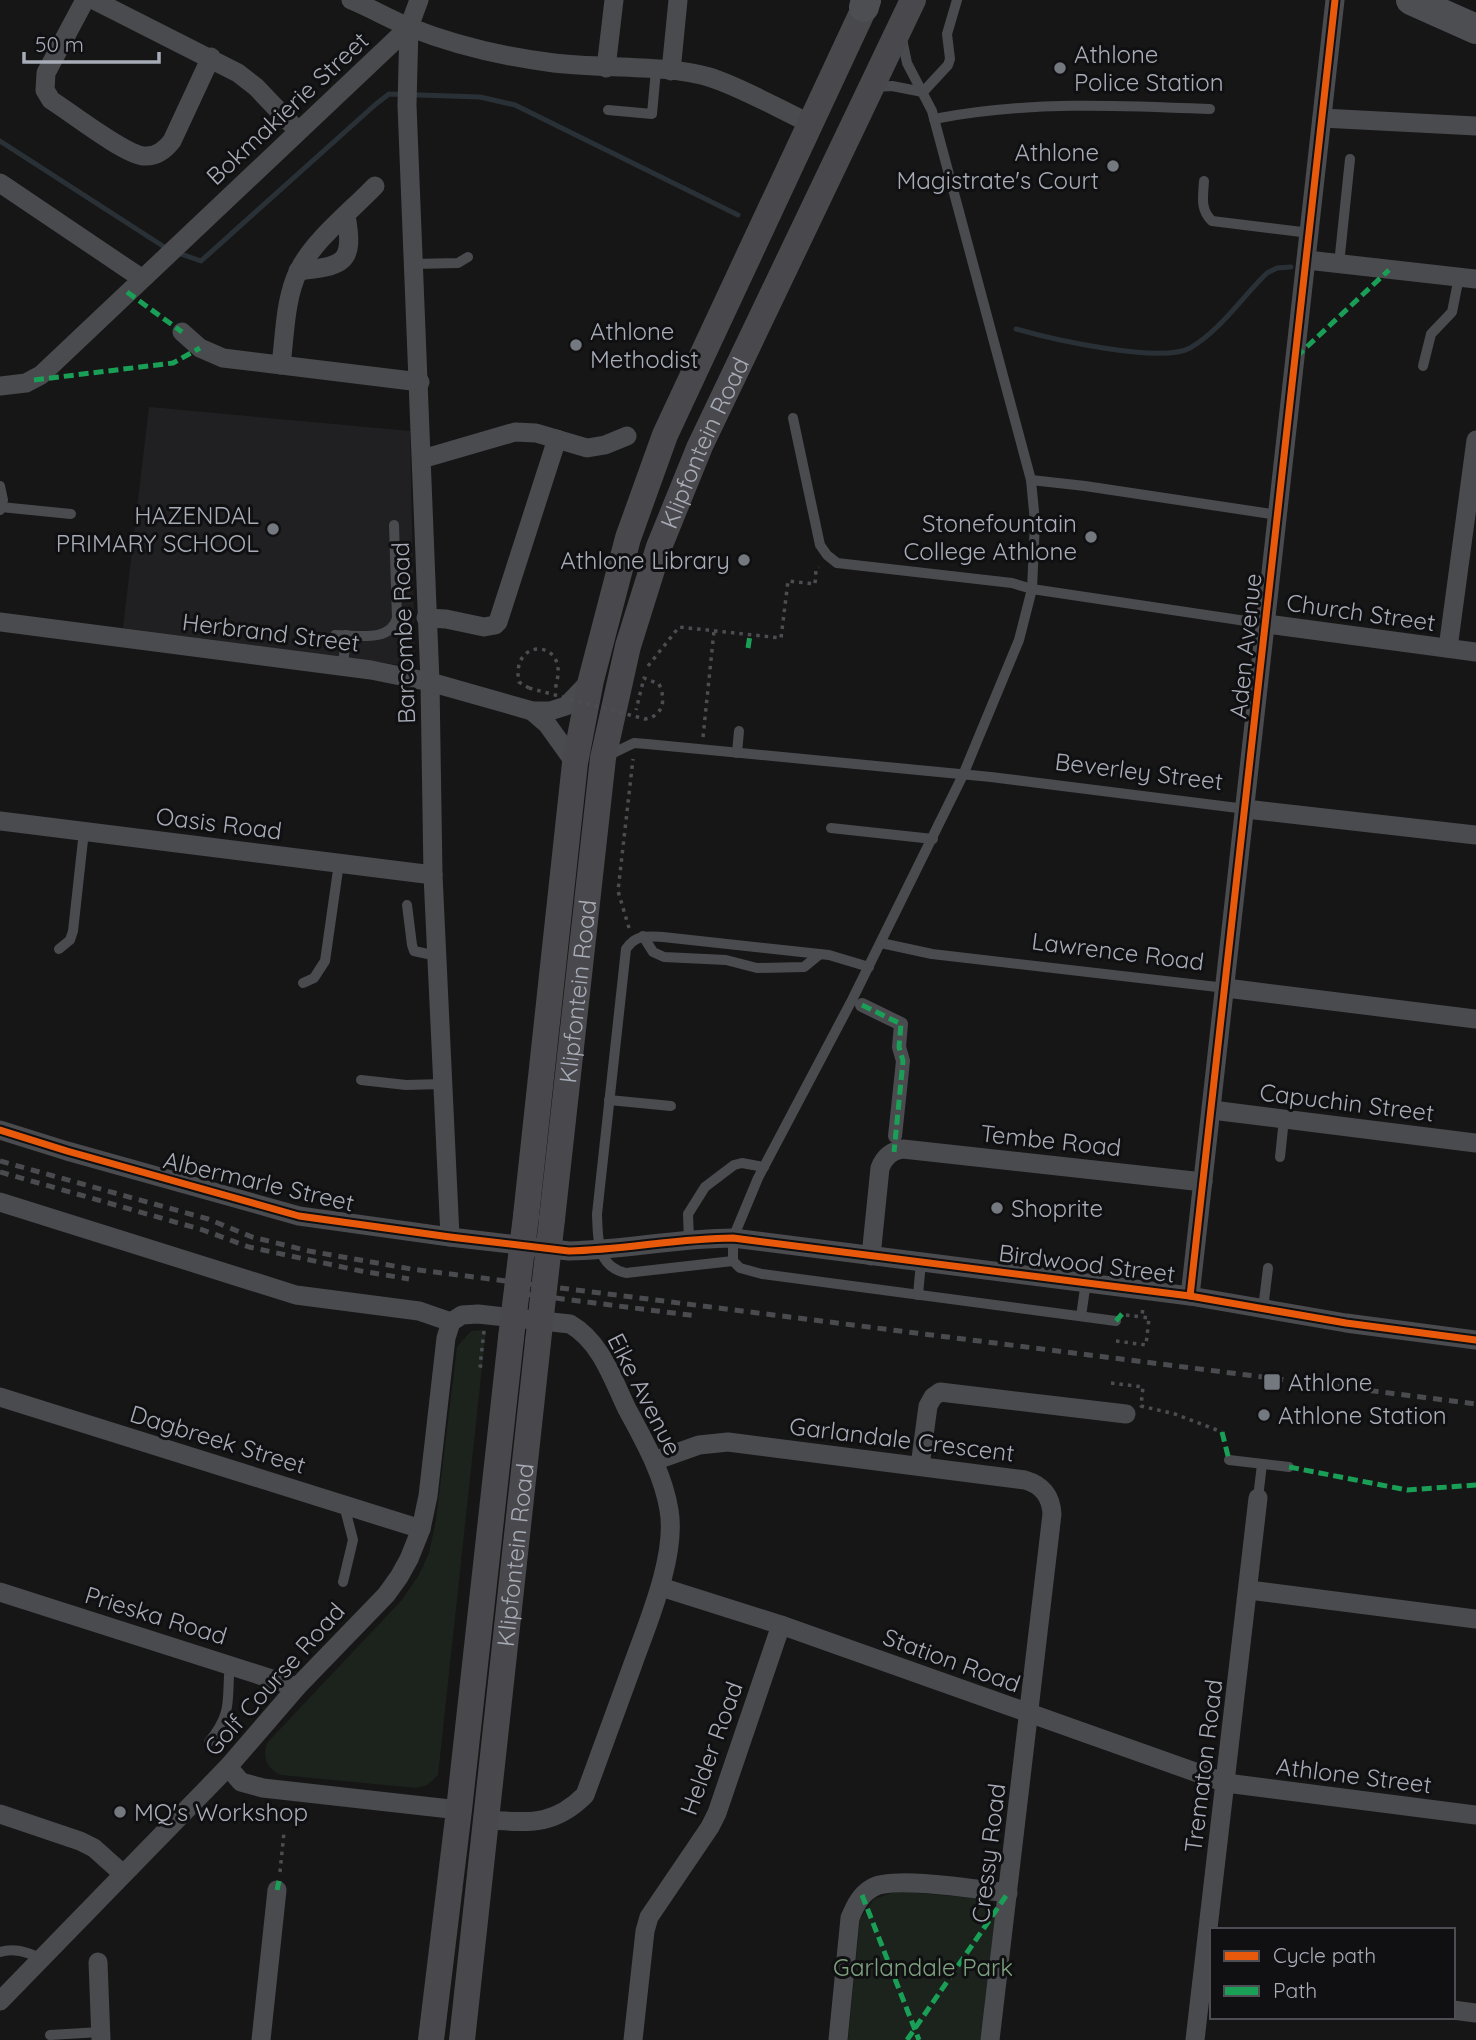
<svg xmlns="http://www.w3.org/2000/svg" width="1476" height="2040" font-family="Quicksand,sans-serif">
	<rect width="100%" height="100%" fill="#161616"/>
	<!-- built -->
	<polygon fill="#202022" points="149,407 410,431 415,667 123,628"/>
	<!-- green -->
	<g fill="#1c231d">
		<path d="M 486,1330 L 438,1775 L 427,1785 L 416,1788 L 281,1775 C 267,1769 262,1757 267,1743 L 401,1601 L 419,1575 L 429,1553 L 436,1520 L 457,1347 L 471,1331 Z"/>
		<path d="M 897,1891 L 973,1898 C 987,1902 993,1908 996,1922 L 983,2040 L 848,2040 L 860,1919 L 874,1899 Z"/>
	</g>
	<g fill="none" stroke-linecap="round" stroke-linejoin="round">
		<!-- stream -->
		<g stroke="#293137" stroke-width="5">
			<polyline points="0,141 169,250"/>
			<polyline points="178,253 201,261 376,104 389,94 480,97 515,105 738,215"/>
			<path d="M 1016,329 C 1050,339 1161,364 1190,348 C 1220,331 1242,297 1267,273 L 1277,268 L 1291,267"/>
		</g>
		<!-- path -->
		<g stroke="#4c4d51" stroke-width="3.5" stroke-dasharray="3.5 5" stroke-linecap="butt">
			<polyline points="648,666 679,627 781,638 788,581 815,584 816,570 819,567"/>
			<path d="M 529,688 L 519,682 C 511,643 555,639 558,668 C 559,675 556,684 555,691"/>
			<polyline points="703,737 714,631"/>
			<polyline points="629,928 618,891 633,759"/>
			<polyline points="1126,1315 1142,1317"/>
			<polyline points="484,1331 480,1366 486,1367"/>
			<polyline points="1116,1341 1146,1345 1149,1318 1142,1317 1143,1306"/>
			<polyline points="1111,1383 1143,1387 1141,1406 1175,1414 1222,1432"/>
			<polyline points="280,1872 284,1832"/>
		</g>
		<!-- service -->
		<g stroke="#4a4b4f" stroke-width="10">
			<polyline points="902,39 907,63 932,111 1031,480 1035,522 1032,589 1019,640 963,775 852,1000 758,1178 733,1238 733,1261 740,1268 762,1274 1116,1321"/>
			<polyline points="875,87 892,86 923,92"/>
			<polyline points="923,92 948,65 950,59 947,34 957,0"/>
			<polyline points="608,110 652,114 656,70"/>
			<path d="M 934,119 C 1025,101 1117,105 1210,109"/>
			<path d="M 1204,181 C 1203,197 1200,210 1212,221 L 1310,233"/>
			<polyline points="414,264 458,263 468,257"/>
			<polyline points="1339,264 1350,159"/>
			<polyline points="1423,366 1431,334 1452,312 1459,277"/>
			<polyline points="793,418 820,545 827,555 837,563 1012,583 1032,589 1266,624"/>
			<polyline points="1031,480 1085,486 1278,515"/>
			<polyline points="0,486 3,500 0,510"/>
			<polyline points="1,507 71,514"/>
			<path d="M 335,635 C 355,635 391,643 397,618 L 394,525"/>
			<polyline points="343,666 346,635"/>
			<polyline points="737,753 739,731"/>
			<polyline points="609,755 634,743 647,744 991,777 1246,809"/>
			<polyline points="831,828 933,839"/>
			<polyline points="407,905 412,945 414,951 437,956"/>
			<polyline points="643,936 653,952 664,957 726,960 757,968 804,967 820,954"/>
			<polyline points="881,943 932,954 1226,988"/>
			<polyline points="59,949 70,940 73,931 84,831"/>
			<polyline points="303,983 314,978 325,961 339,863"/>
			<polyline points="361,1080 406,1085 443,1084"/>
			<polyline points="609,1100 671,1106"/>
			<polyline points="1280,1157 1284,1119"/>
			<polyline points="689,1240 688,1214 705,1187 734,1165 742,1163 764,1167"/>
			<path d="M 733,1261 L 626,1273 C 596,1266 598,1239 597,1214 L 626,949 C 636,934 647,936 663,937 L 829,955 L 869,967"/>
			<polyline points="918,1295 921,1262"/>
			<polyline points="1263,1309 1268,1268"/>
			<polyline points="1081,1316 1086,1282"/>
			<polyline points="1229,1460 1289,1467"/>
			<polyline points="1258,1498 1262,1464"/>
			<polyline points="343,1582 353,1540 344,1505"/>
			<path d="M 209,1742 C 234,1711 226,1700 230,1664"/>
			<path d="M 0,1952 C 14,1947 28,1953 41,1958"/>
			<polyline points="50,2035 100,2032"/>
		</g>
		<!-- pedestrian -->
		<polyline stroke="#4a4b4f" stroke-width="14" points="862,1005 901,1024 899,1047 903,1061 895,1136"/>
		<!-- minor -->
		<g stroke="#4a4b4f" stroke-width="19">
			<path d="M 85,0 L 46,73 L 45,90 L 51,100 C 70,112 125,155 144,156 C 156,157 165,150 172,141 L 211,57"/>
			<polyline points="94,0 238,73 256,87 298,131"/>
			<path d="M 351,0 C 371,8 389,19 409,27 C 454,45 506,57 554,63 C 602,69 664,64 709,77 C 741,87 779,109 811,124"/>
			<polyline points="419,0 409,27 407,105 430,682 433,875 450,1237"/>
			<polyline points="606,68 614,0"/>
			<polyline points="671,71 678,0"/>
			<polyline points="1322,118 1476,126"/>
			<polyline points="0,183 141,278"/>
			<polyline points="1307,260 1476,279"/>
			<path d="M 298,271 C 343,266 355,264 346,216"/>
			<polyline points="182,332 200,348 223,358 420,382"/>
			<path d="M 281,365 C 285,334 285,297 299,270 C 314,240 351,211 375,186"/>
			<polyline points="0,386 26,383 41,375 409,27"/>
			<polyline points="422,459 515,432 536,433 587,448 605,445 627,436"/>
			<polyline points="426,618 446,619 484,627 495,625 498,622 557,439"/>
			<polyline points="0,622 371,670 430,682 532,711 550,711 566,706 591,680"/>
			<polyline points="1267,624 1476,652"/>
			<polyline points="1448,648 1476,440"/>
			<polyline points="532,711 547,724 575,763"/>
			<polyline points="1246,809 1476,835"/>
			<polyline points="0,821 433,875"/>
			<polyline points="1226,988 1476,1019"/>
			<polyline points="1212,1110 1476,1143"/>
			<path d="M 0,1130 L 67,1151 L 299,1216 L 450,1237 L 569,1251 C 624,1250 678,1238 733,1238 L 1190,1296 L 1346,1323 L 1476,1340"/>
			<polyline points="0,1202 296,1295 419,1311 451,1322"/>
			<path d="M 871,1256 L 880,1168 C 884,1157 891,1151 903,1149 L 1203,1182"/>
			<polyline points="1190,1296 1335,0"/>
			<path d="M 451,1322 L 462,1315 L 478,1314 L 570,1324 C 600,1341 612,1377 626,1407 C 643,1439 663,1473 669,1510 C 677,1555 648,1622 633,1664 C 617,1708 601,1752 585,1795 C 553,1827 528,1822 486,1820"/>
			<polyline points="0,1397 421,1529"/>
			<path d="M 654,1461 L 699,1445 L 728,1442 L 1025,1480 C 1042,1485 1051,1496 1052,1514 L 990,2040"/>
			<polyline points="920,1466 928,1406 933,1397 940,1392 1126,1414"/>
			<polyline points="661,1587 781,1625 1226,1783 1476,1815"/>
			<polyline points="1249,1590 1476,1619"/>
			<polyline points="0,1592 297,1687"/>
			<polyline points="228,1767 241,1782 263,1788 459,1810"/>
			<polyline points="0,1814 80,1841 94,1848 123,1874"/>
			<polyline points="98,1962 101,2040"/>
			<polyline points="0,2001 228,1767 297,1687 386,1595 399,1577 409,1559 421,1529 428,1496 446,1338 451,1322"/>
			<polyline points="1453,2010 1476,2013"/>
			<polyline points="261,2040 277,1890"/>
			<polyline points="633,2040 645,1931 649,1917 710,1827 717,1813 781,1625"/>
			<path d="M 838,2040 L 850,1918 C 855,1906 860,1895 872,1888 C 892,1875 981,1890 1008,1893"/>
			<polyline points="1195,2040 1258,1498"/>
		</g>
		<!-- secondary -->
		<g stroke="#49494d" stroke-width="26">
			<polyline points="526,1216 575,763 591,680 628,538 665,435 868,0"/>
			<path id="s1" d="M 552,1219 L 603,758 L 628,646 L 659,547 L 700,446 L 913,0"/>
			<polyline points="431,2040 459,1810 511,1338"/>
			<path id="s2" d="M 462,2040 L 538,1342"/>
		</g>
		<!-- primary -->
		<g stroke="#4c4e51" stroke-width="30">
			<polyline points="1411,0 1476,29"/>
			<polyline points="864,7 866,0"/>
		</g>
		<!-- rail -->
		<g stroke="#4a4b4e" stroke-width="5" stroke-dasharray="9 7" stroke-linecap="butt">
			<polyline points="0,1161 208,1219 252,1237 309,1251 411,1269 1476,1404"/>
			<polyline points="0,1172 203,1230 249,1247 361,1271 409,1279"/>
			<polyline points="524,1294 697,1316"/>
		</g>
		<!-- path-bridge -->
		<path stroke="#4c4d51" stroke-width="3.5" stroke-dasharray="3.5 5" stroke-linecap="butt" d="M 529,688 L 645,719 C 664,716 666,699 659,684 L 644,678 L 636,710"/>
		<!-- secondary-bridge -->
		<g stroke="#49494d" stroke-width="26">
			<polyline points="511,1338 526,1216"/>
			<polyline points="538,1342 552,1219"/>
		</g>
		<!-- quiet -->
		<g stroke="#1a9f57" stroke-width="5" stroke-dasharray="10 5" stroke-linecap="butt">
			<polyline points="127,292 182,332"/>
			<polyline points="1296,357 1389,270"/>
			<polyline points="34,380 173,363 200,348"/>
			<polyline points="748,648 750,635"/>
			<polyline points="862,1005 901,1024 899,1047 903,1061 894,1152"/>
			<polyline points="1116,1321 1122,1314"/>
			<polyline points="1222,1432 1229,1460"/>
			<polyline points="1289,1467 1407,1490 1476,1485"/>
			<polyline points="277,1890 279,1881"/>
			<polyline points="862,1895 919,2040"/>
			<polyline points="907,2040 1008,1893"/>
		</g>
		<defs>
			<g id="cycleway">
				<path d="M 0,1130 L 67,1151 L 299,1216 L 450,1237 L 569,1251 C 624,1250 678,1238 733,1238 L 1190,1296 L 1346,1323 L 1476,1340"/>
				<polyline points="1190,1296 1335,0"/>
			</g>
		</defs>
		<!-- cycleway casing -->
		<use href="#cycleway" stroke="#101012" stroke-width="11"/>
		<!-- cycleway -->
		<use href="#cycleway" stroke="#e8590c" stroke-width="7"/>
	</g>
	<!-- markers -->
	<g fill="#74787f" stroke="#101012" stroke-width="2.5">
		<circle cx="1060" cy="68" r="7"/>
		<circle cx="1113" cy="166" r="7"/>
		<circle cx="576" cy="345" r="7"/>
		<circle cx="273" cy="529" r="7"/>
		<circle cx="1091" cy="537" r="7"/>
		<circle cx="744" cy="560" r="7"/>
		<circle cx="997" cy="1208" r="7"/>
		<rect x="1263" y="1373" width="18" height="18" rx="3.5"/>
		<circle cx="1264" cy="1415" r="7"/>
		<circle cx="120" cy="1812" r="7"/>
	</g>
	<g text-anchor="middle" dominant-baseline="central" stroke-width="6" stroke-linejoin="round" paint-order="stroke">
		<!-- poi labels -->
		<g font-size="24" fill="#a7acb7" stroke="#101012" text-anchor="start">
			<text x="1074" y="54">Athlone<tspan x="1074" dy="28">Police Station</tspan></text>
			<text x="1099" y="152" text-anchor="end">Athlone<tspan x="1099" dy="28">Magistrate's Court</tspan></text>
			<text x="590" y="331">Athlone<tspan x="590" dy="28">Methodist</tspan></text>
			<text x="259" y="515" text-anchor="end">HAZENDAL<tspan x="259" dy="28">PRIMARY SCHOOL</tspan></text>
			<text x="1077" y="523" text-anchor="end">Stonefountain<tspan x="1077" dy="28">College Athlone</tspan></text>
			<text x="730" y="560" text-anchor="end">Athlone Library</text>
			<text x="1011" y="1208">Shoprite</text>
			<text x="1288" y="1382">Athlone</text>
			<text x="1278" y="1415">Athlone Station</text>
			<text x="134" y="1812">MQ's Workshop</text>
		</g>
		<!-- street labels -->
		<g font-size="24" fill="#a7acb7" stroke="#101012">
			<text transform="translate(287 108) rotate(-43)">Bokmakierie Street</text>
			<text stroke="none"><textPath href="#s1" startOffset="796">Klipfontein Road</textPath></text>
			<text transform="translate(1361 612) rotate(8)">Church Street</text>
			<text transform="translate(271 632) rotate(7)">Herbrand Street</text>
			<text transform="translate(403 633) rotate(-92)">Barcombe Road</text>
			<text transform="translate(1245 646) rotate(-84)">Aden Avenue</text>
			<text transform="translate(1139 771) rotate(7)">Beverley Street</text>
			<text transform="translate(219 823) rotate(7)">Oasis Road</text>
			<text transform="translate(1118 951) rotate(7)">Lawrence Road</text>
			<text stroke="none"><textPath href="#s1" startOffset="229">Klipfontein Road</textPath></text>
			<text transform="translate(1347 1102) rotate(7)">Capuchin Street</text>
			<text transform="translate(1051 1140) rotate(6)">Tembe Road</text>
			<text transform="translate(259 1181) rotate(13)">Albermarle Street</text>
			<text transform="translate(1087 1263) rotate(7)">Birdwood Street</text>
			<text transform="translate(645 1394) rotate(63)">Eike Avenue</text>
			<text transform="translate(218 1439) rotate(17)">Dagbreek Street</text>
			<text transform="translate(902 1439) rotate(7)">Garlandale Crescent</text>
			<text stroke="none"><textPath href="#s2" startOffset="488">Klipfontein Road</textPath></text>
			<text transform="translate(156 1615) rotate(17)">Prieska Road</text>
			<text transform="translate(952 1660) rotate(20)">Station Road</text>
			<text transform="translate(274 1679) rotate(-48)">Golf Course Road</text>
			<text transform="translate(711 1748) rotate(-70)">Helder Road</text>
			<text transform="translate(1203 1766) rotate(-83)">Trematon Road</text>
			<text transform="translate(1354 1775) rotate(7)">Athlone Street</text>
			<text transform="translate(988 1853) rotate(-83)">Cressy Road</text>
		</g>
		<!-- park labels -->
		<g font-size="24" fill="#7ea27f" stroke="#101012">
			<text x="923" y="1967">Garlandale Park</text>
		</g>
	</g>
	<!-- legend -->
	<rect x="1210" y="1928" width="245" height="91" fill="#101012" stroke="#4c4e54" stroke-width="2"/>
	<rect x="1224" y="1951" width="35" height="10" fill="#e8590c" stroke="#4c4e54" stroke-width="2"/>
	<text x="1273" y="1963" font-size="21" fill="#a7acb7">Cycle path</text>
	<rect x="1224" y="1986" width="35" height="10" fill="#1a9f57" stroke="#4c4e54" stroke-width="2"/>
	<text x="1273" y="1998" font-size="21" fill="#a7acb7">Path</text>
	<!-- scale -->
	<path d="M24 52v10h135v-10" fill="none" stroke="#a7acb7" stroke-width="3.5"/>
	<text x="35" y="52" font-size="21" fill="#a7acb7" stroke="#101012" stroke-width="5" paint-order="stroke">50 m</text>
</svg>
